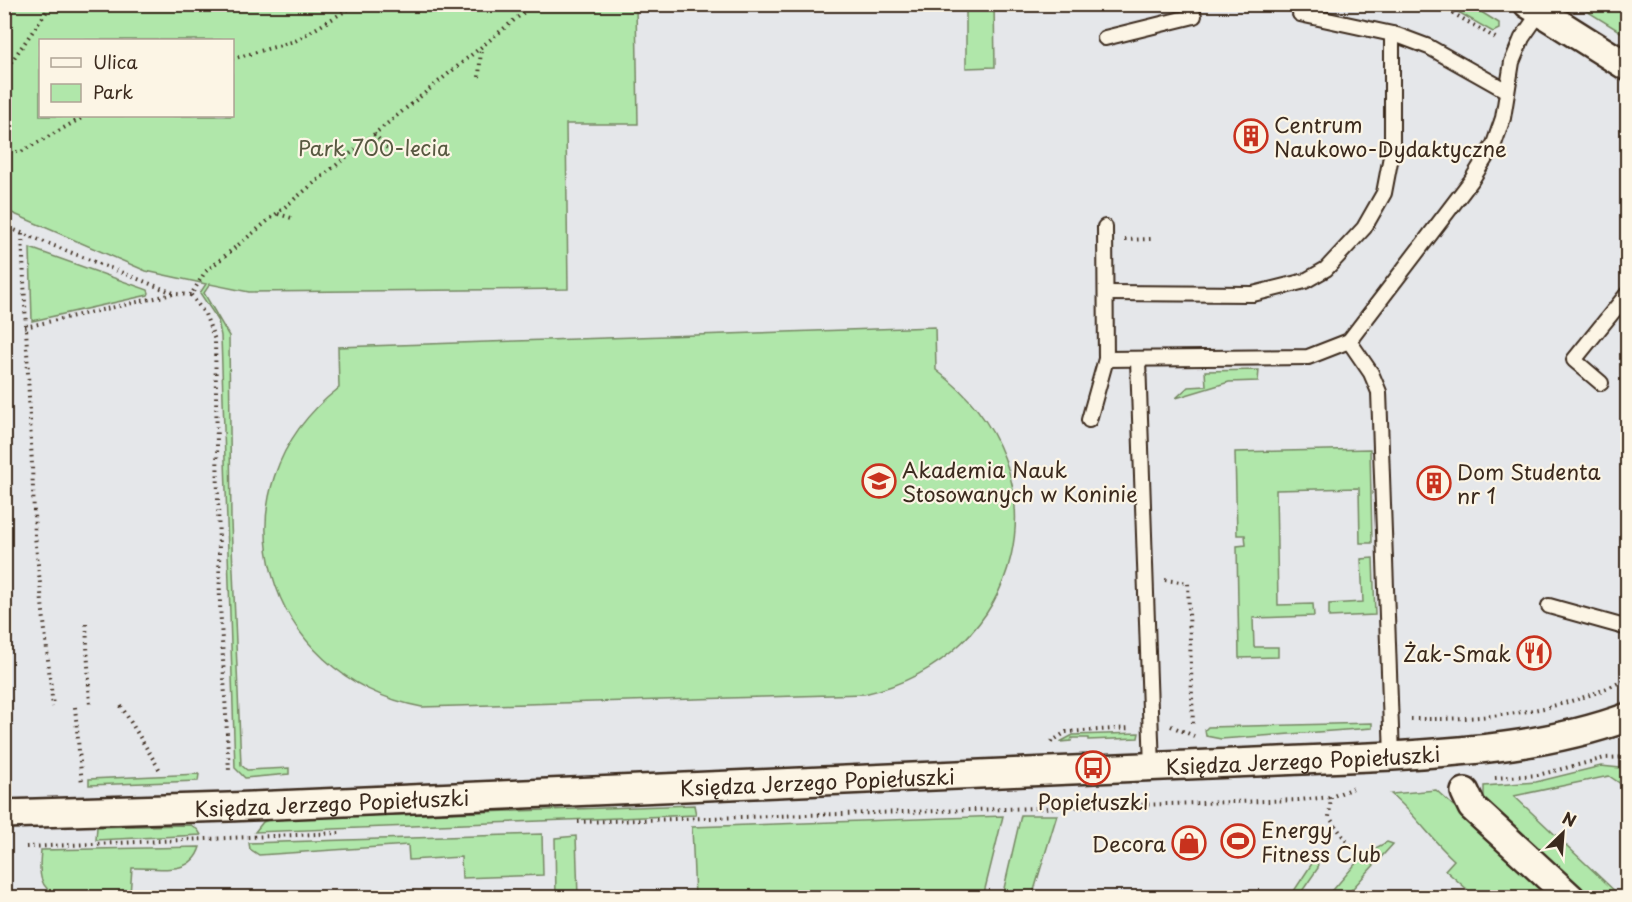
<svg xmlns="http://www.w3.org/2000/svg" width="1632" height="902" font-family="'Playpen Sans',sans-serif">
	<rect width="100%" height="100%" fill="#e5e7ea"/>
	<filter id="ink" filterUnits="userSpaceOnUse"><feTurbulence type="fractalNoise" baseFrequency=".0167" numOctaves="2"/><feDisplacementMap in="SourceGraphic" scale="12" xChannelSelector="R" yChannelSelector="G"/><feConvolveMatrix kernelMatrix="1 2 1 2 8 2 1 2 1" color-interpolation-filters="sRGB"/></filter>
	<g filter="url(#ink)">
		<!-- green -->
		<g fill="#b0e7aa" stroke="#768864" stroke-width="1.5" fill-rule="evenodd">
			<path d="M 5,4 L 636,5 L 638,124 L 566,124 L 568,289 L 249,292 L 210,284 L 204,293 L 229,336 L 231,522 L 241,765 L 247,770 L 289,768 L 289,774 L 245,778 L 235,768 L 221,336 L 218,320 L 200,293 L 206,284 L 146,271 L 5,210 ZM 40,40 L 232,40 L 232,116 L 40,116 Z"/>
			<polygon points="966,5 994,5 995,67 966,68"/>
			<polygon points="1446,5 1470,5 1499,23 1499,29 1493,32"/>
			<polygon points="1577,5 1627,5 1627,36"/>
			<polygon points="30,248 148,290 149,293 148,295 32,321"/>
			<path d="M 935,327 L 936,370 C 1071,470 1025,658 864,694 L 422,707 C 264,677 208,489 339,388 L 338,347 Z"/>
			<polygon points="1259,370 1258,381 1229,382 1176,398 1188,387 1206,386 1205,371"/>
			<polygon points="1370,449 1372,543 1360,543 1359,488 1276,490 1278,605 1313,604 1314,616 1253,618 1254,647 1278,647 1278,657 1239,658 1237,546 1246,545 1245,535 1237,535 1235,452"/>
			<polygon points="1373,558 1375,615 1329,617 1329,604 1363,602 1361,559"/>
			<polygon points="1372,723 1372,728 1221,739 1206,736 1205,730 1208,727"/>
			<polygon points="1139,733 1138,738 1088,740 1088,738 1072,738 1071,741 1060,742 1073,735"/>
			<polygon points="1601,766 1620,768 1622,772 1627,773 1627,788 1609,776 1514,796 1621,897 1590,897 1484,799 1484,786 1536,782"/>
			<polygon points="199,774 198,781 89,785 89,779"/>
			<path d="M 1436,790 L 1553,897 L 1476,897 L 1445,870 L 1454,860 C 1431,839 1415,814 1391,794 Z"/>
			<polygon points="694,805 696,815 255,832 263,822 271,819"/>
			<polygon points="1021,815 1057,815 1032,897 1002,897"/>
			<polygon points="1003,816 983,897 695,897 692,827"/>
			<polygon points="191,825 198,830 201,835 96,840 97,827"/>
			<polygon points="542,834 543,875 462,878 461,857 409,860 408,845 259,855 250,849 249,843"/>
			<polygon points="576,836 578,897 556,897 555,838"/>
			<polygon points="1387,842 1393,844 1345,897 1327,897 1364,854"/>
			<path d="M 200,847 C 191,877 157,867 132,868 L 130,895 L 177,897 L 60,897 C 37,888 39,871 41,850 Z"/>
			<polygon points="1317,856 1318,868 1298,897 1290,897"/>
		</g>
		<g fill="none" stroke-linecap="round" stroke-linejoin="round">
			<defs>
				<g id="lane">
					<polyline points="1300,14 1397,35 1429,47 1507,91"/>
					<polyline points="1105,38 1194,16"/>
					<polyline points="1106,293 1253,294 1305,281 1326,269 1364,228 1384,193 1392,151 1392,34"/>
					<polyline points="1349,341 1371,373 1379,392 1392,756"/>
					<polyline points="1106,359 1308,357 1349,341 1471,181 1494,144 1503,118 1512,62 1522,38 1540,12"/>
					<polyline points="1138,360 1152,768"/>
					<polyline points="1601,383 1574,360 1628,293"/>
					<polyline points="1089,420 1106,359 1105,227"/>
					<polyline points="1549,606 1628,628"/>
				</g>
				<g id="street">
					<polyline points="1528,4 1628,67"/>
					<polyline points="1465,792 1472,807 1571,898"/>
					<path id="s1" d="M 4,814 L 229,807 L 1392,756 C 1472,751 1552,745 1628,717"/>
				</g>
			</defs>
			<!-- lane casing -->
			<use href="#lane" stroke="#3b2a1e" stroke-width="18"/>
			<!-- street casing -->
			<use href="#street" stroke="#3b2a1e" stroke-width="32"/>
			<!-- path -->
			<g stroke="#3b2a1e" stroke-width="4" stroke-dasharray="1.5 4.5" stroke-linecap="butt">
				<polyline points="1437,4 1499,40"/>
				<polyline points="232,59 295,41 357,4"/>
				<polyline points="4,72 52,4"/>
				<polyline points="479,77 481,48"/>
				<polyline points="374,134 388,149"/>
				<polyline points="4,152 21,152 85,116"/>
				<polyline points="278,214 295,219"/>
				<polyline points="4,226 176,294 191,295 205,272 534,4"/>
				<polyline points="22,234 35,536 53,707"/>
				<polyline points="1125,240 1152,239"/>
				<polyline points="4,247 12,230"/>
				<polyline points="191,295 205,314 215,340 220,604 229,771"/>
				<polyline points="25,327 173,294"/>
				<polyline points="1165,580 1188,583 1193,724"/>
				<polyline points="86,624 90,707"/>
				<polyline points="121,706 161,772"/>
				<polyline points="75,707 82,784"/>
				<path d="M 1411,719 C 1483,720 1563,713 1628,678"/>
				<polyline points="1171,726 1194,736"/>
				<polyline points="1051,742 1066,732 1131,728"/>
				<polyline points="1495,778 1538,775 1605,758 1628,757"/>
				<polyline points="578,822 1299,800 1331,797"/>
				<polyline points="1350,846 1329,817 1331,797 1353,788"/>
				<polyline points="26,847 340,833"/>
			</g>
			<!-- lane -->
			<use href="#lane" stroke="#fcf5e5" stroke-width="14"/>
			<!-- street -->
			<use href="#street" stroke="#fcf5e5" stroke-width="27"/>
		</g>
	</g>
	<!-- icons -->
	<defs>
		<symbol id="building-ring" viewBox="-11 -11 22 22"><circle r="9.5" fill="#fcf5e5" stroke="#c8321e" stroke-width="1.5"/><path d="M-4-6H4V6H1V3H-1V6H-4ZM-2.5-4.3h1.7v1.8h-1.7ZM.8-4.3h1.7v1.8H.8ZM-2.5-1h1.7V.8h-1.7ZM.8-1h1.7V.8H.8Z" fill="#c8321e"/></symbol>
		<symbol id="university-ring" viewBox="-11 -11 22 22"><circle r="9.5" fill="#fcf5e5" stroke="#c8321e" stroke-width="1.5"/><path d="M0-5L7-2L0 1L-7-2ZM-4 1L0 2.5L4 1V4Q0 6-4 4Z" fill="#c8321e"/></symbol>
		<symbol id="restaurant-ring" viewBox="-11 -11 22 22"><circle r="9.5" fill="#fcf5e5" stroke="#c8321e" stroke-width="1.5"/><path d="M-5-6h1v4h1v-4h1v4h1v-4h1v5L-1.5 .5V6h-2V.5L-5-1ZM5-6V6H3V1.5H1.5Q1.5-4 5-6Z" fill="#c8321e"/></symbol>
		<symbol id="bus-ring" viewBox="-11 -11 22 22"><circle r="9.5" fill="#fcf5e5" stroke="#c8321e" stroke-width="1.5"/><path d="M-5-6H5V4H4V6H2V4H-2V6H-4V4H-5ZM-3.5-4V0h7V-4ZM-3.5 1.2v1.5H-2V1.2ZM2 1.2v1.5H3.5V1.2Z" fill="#c8321e"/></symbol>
		<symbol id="stadium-ring" viewBox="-11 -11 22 22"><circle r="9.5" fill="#fcf5e5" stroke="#c8321e" stroke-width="1.5"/><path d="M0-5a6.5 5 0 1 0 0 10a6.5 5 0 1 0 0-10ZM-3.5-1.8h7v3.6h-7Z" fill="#c8321e"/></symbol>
		<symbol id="shop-ring" viewBox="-11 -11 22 22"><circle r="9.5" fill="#fcf5e5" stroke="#c8321e" stroke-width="1.5"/><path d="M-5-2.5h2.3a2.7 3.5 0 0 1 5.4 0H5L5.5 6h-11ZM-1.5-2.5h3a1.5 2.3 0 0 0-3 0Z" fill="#c8321e"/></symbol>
	</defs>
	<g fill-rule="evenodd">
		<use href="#building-ring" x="1232" y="117" width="38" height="38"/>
		<use href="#university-ring" x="860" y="462" width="38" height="38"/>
		<use href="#building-ring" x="1415" y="464" width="38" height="38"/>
		<use href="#restaurant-ring" x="1515" y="634" width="38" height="38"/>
		<use href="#bus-ring" x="1074" y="749" width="38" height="38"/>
		<use href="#stadium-ring" x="1219" y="822" width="38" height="38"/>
		<use href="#shop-ring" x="1170" y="824" width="38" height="38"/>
	</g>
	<g text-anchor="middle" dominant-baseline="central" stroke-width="4.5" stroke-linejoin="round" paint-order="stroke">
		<!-- poi labels -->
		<g font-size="21" fill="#3b2a1e" stroke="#fcf5e5" text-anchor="start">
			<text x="1274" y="124">Centrum<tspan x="1274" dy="24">Naukowo-Dydaktyczne</tspan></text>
			<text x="902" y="469">Akademia Nauk<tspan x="902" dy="24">Stosowanych w Koninie</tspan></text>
			<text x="1457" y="471">Dom Studenta<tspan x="1457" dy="24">nr 1</tspan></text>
			<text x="1511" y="653" text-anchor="end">Żak-Smak</text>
			<text x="1093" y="801" text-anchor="middle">Popiełuszki</text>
			<text x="1261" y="829">Energy<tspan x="1261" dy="24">Fitness Club</tspan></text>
			<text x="1166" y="843" text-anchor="end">Decora</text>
		</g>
		<!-- park labels -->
		<g font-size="21" fill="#585941" stroke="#fcf5e5">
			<text x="374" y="147">Park 700-lecia</text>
		</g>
		<!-- street labels -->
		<g font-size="21" fill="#3b2a1e" stroke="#fcf5e5">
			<text stroke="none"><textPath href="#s1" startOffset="1300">Księdza Jerzego Popiełuszki</textPath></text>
			<text stroke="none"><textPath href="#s1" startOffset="814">Księdza Jerzego Popiełuszki</textPath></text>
			<text stroke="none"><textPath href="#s1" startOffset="328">Księdza Jerzego Popiełuszki</textPath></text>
		</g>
	</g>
	<!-- margin -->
	<rect width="1632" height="902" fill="none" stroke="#fcf5e5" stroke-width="24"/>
	<rect x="12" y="12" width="1608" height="878" fill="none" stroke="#3b2a1e" stroke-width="2" filter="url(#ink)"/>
	<!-- legend -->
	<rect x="39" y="39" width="195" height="78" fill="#fcf5e5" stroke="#afa495" stroke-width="1.5"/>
	<rect x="51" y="58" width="30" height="9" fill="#fcf5e5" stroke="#afa495" stroke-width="1.5"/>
	<text x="93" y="69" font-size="18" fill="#3b2a1e">Ulica</text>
	<rect x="51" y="84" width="30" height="18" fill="#b0e7aa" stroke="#afa495" stroke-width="1.5"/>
	<text x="93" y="99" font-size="18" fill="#3b2a1e">Park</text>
	<!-- north arrow -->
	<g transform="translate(1563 833) rotate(25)" stroke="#fcf5e5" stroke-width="4.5" paint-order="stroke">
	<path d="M0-4.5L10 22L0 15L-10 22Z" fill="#3b2a1e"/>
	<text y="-9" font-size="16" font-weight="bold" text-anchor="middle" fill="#3b2a1e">N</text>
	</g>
</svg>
